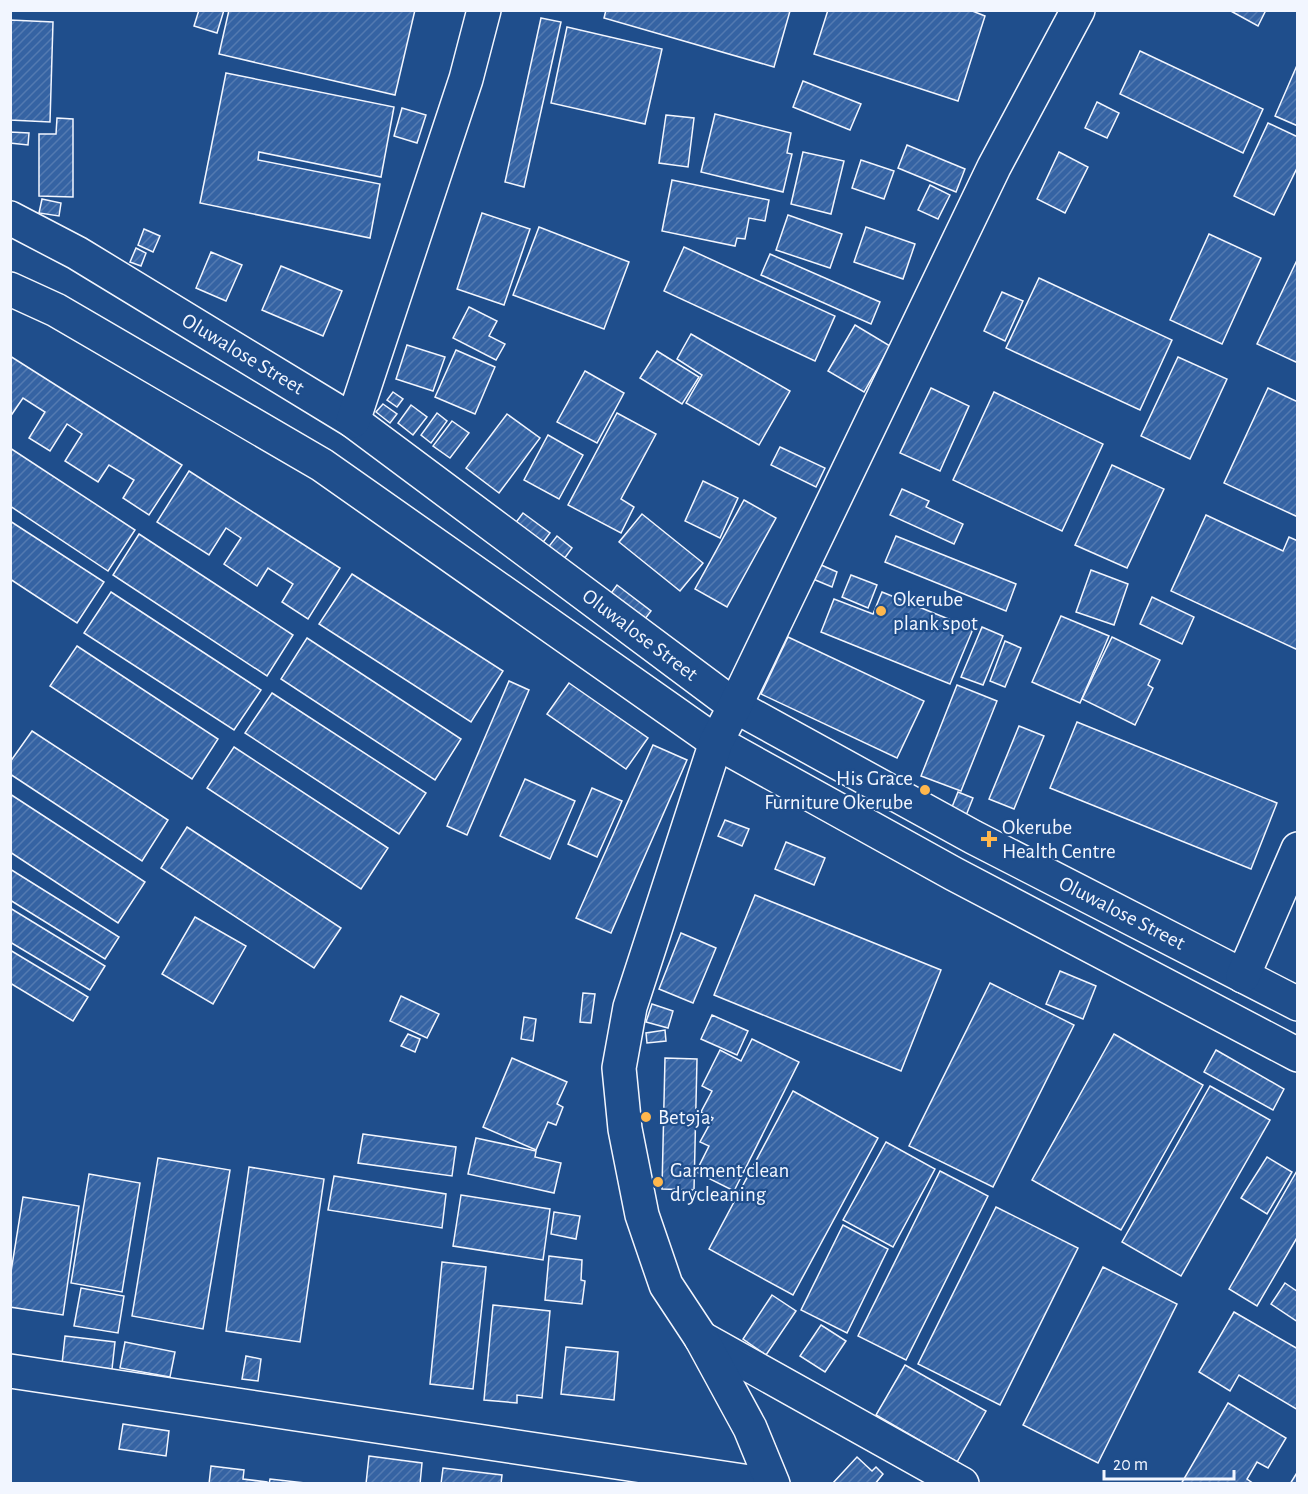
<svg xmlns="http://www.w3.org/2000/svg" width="1308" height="1494" font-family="'Alegreya Sans',sans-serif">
	<defs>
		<pattern id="building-hatch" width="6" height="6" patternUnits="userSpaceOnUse" patternTransform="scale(1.5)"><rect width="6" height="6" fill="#3563a3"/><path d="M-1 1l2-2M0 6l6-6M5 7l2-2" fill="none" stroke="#537ab1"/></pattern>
	</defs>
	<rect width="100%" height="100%" fill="#1f4e8c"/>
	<!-- building -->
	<g fill="url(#building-hatch)" stroke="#f2f6ff" stroke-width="1.5">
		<polygon points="199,10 224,10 217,33 194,26"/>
		<polygon points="229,10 415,10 395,95 219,54"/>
		<polygon points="606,10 789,10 790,11 774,67 604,18"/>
		<polygon points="828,10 970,10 985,16 958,101 814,54"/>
		<polygon points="1229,10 1266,10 1258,26"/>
		<polygon points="541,18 561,22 524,187 505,182"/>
		<polygon points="10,20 53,22 50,122 10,120"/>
		<polygon points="567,27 662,49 645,124 551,103"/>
		<polygon points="1140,51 1263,109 1243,153 1120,94"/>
		<polygon points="1298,63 1298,126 1275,116"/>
		<polygon points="226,73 394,107 381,177 259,152 258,160 380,184 370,238 200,203"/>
		<polygon points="803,81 861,104 850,130 793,107"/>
		<polygon points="1097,102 1119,113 1107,138 1085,128"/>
		<polygon points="402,108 426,115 417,143 394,136"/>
		<polygon points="715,114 791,133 787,153 792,154 783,192 701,172"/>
		<polygon points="666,115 694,118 688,167 659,163"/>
		<polygon points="57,118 73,119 73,197 39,196 39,134 56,134"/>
		<polygon points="1268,123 1298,137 1298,166 1274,215 1234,196"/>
		<polygon points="10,132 29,133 28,145 10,143"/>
		<polygon points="907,145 965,169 956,192 898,168"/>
		<polygon points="803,152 844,161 831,214 791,204"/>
		<polygon points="1059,152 1088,167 1065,213 1037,199"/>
		<polygon points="861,160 894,171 884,199 852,188"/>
		<polygon points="672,180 769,200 765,221 749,218 745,239 737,238 735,246 662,231"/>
		<polygon points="930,185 950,195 938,219 918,210"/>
		<polygon points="42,199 61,203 59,216 39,213"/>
		<polygon points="482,213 530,229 504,305 457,289"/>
		<polygon points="788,215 842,234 830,268 776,250"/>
		<polygon points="539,227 629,262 604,329 513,295"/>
		<polygon points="866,227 915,244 903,279 854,262"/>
		<polygon points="144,229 160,236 153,252 138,245"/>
		<polygon points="1209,234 1261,258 1222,344 1170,320"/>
		<polygon points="684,247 835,316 815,361 664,291"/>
		<polygon points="136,248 146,253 141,266 130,262"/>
		<polygon points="211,252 242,265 226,301 196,288"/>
		<polygon points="770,254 880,302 871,324 761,275"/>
		<polygon points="1298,258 1298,363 1257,344"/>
		<polygon points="281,266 342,291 323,336 262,310"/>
		<polygon points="1039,278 1172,340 1140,410 1006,348"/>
		<polygon points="1002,292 1023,301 1005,341 984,331"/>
		<polygon points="469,307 497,321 489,336 505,344 496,360 453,338"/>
		<polygon points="855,325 890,346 864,392 828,371"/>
		<polygon points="691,334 790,391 759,445 686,403 702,375 677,359"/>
		<polygon points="407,345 445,357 433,391 396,379"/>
		<polygon points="456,350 495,367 475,414 435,397"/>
		<polygon points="657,351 699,377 682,404 640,378"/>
		<polygon points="10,356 182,465 149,515 123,498 134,480 109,465 98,482 65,461 82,434 67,424 50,451 29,438 45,412 23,398 10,417"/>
		<polygon points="1178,357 1227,379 1190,459 1141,436"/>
		<polygon points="585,371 624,393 597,443 557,422"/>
		<polygon points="931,388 969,406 940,471 900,453"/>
		<polygon points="1268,388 1298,402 1298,517 1224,483"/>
		<polygon points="393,392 403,399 397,407 387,400"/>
		<polygon points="994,392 1103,444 1062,531 953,480"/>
		<polygon points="383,404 397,414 390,423 376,412"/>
		<polygon points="411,405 427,417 413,435 398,423"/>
		<polygon points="437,413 447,421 431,443 421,435"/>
		<polygon points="617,413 656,434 621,499 634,507 621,533 568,505"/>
		<polygon points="507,414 540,438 499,493 466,468"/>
		<polygon points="452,421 469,433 450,458 433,446"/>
		<polygon points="548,435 583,455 559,499 524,480"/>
		<polygon points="780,447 825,468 816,487 771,465"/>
		<polygon points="10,448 135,530 108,571 10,506"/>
		<polygon points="1112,465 1164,489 1127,568 1075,545"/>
		<polygon points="189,471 340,568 308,619 282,602 293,584 268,568 257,586 224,564 241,538 226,528 209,555 157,522"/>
		<polygon points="703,481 738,498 720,538 685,521"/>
		<polygon points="902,489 929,501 926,507 963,524 954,544 890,515"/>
		<polygon points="744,500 776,518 727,607 695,589"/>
		<polygon points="523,513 550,533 538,549 511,529"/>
		<polygon points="642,514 703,563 680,591 619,542"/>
		<polygon points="1206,515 1283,551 1289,537 1298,541 1298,650 1171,591"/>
		<polygon points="10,521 104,582 77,623 10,579"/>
		<polygon points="139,534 293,635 267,676 113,575"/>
		<polygon points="557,536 572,548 559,566 543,554"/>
		<polygon points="896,536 1016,584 1006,611 885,562"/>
		<polygon points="819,564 837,572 832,587 813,579"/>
		<polygon points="1091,570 1128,584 1114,625 1076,612"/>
		<polygon points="352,574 503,671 471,722 319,624"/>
		<polygon points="851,575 877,585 868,608 842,597"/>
		<polygon points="617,585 651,611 638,628 604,603"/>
		<polygon points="111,592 261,690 234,730 84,633"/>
		<polygon points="882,592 973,629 950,684 821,632 834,599 873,614"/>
		<polygon points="1152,597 1194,617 1182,644 1140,624"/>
		<polygon points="1061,616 1109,636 1080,703 1032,682"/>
		<polygon points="982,627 1003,636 983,685 961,677"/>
		<polygon points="788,637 924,701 897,758 761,694"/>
		<polygon points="1112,637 1160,660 1148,685 1153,688 1135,725 1082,699"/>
		<polygon points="307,638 461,739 435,780 281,679"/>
		<polygon points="1005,641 1021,648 1005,687 990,681"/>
		<polygon points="77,646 218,739 192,779 50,686"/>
		<polygon points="509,681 529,690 467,835 447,826"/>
		<polygon points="569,683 648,738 626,769 547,714"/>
		<polygon points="957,685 997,701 961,791 921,776"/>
		<polygon points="272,693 426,793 399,834 245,733"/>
		<polygon points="1077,722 1277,803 1251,869 1050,788"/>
		<polygon points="1019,726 1044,736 1014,809 989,799"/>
		<polygon points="32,731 168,820 142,861 10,774 10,762"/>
		<polygon points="653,745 687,760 611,933 576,918"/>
		<polygon points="234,747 388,848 361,889 207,788"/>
		<polygon points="525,779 575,801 550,859 500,836"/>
		<polygon points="592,788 622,801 597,857 568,844"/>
		<polygon points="958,792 973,798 963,823 948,817"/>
		<polygon points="10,794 145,882 118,923 10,852"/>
		<polygon points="725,820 749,829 742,846 718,836"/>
		<polygon points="187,827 341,928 314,968 161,868"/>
		<polygon points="786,842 825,858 814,885 775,869"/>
		<polygon points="10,869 119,937 105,959 10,900"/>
		<polygon points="755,895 941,970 901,1071 714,995"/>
		<polygon points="10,908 105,966 90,990 10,942"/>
		<polygon points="195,917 246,946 213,1004 162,974"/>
		<polygon points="681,933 716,948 693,1003 659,989"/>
		<polygon points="10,950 88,997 73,1021 10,983"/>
		<polygon points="1060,971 1096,986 1083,1019 1046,1004"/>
		<polygon points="990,983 1074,1025 993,1187 909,1146"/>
		<polygon points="583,993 595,994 591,1023 580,1022"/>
		<polygon points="401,996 439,1014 427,1038 390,1021"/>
		<polygon points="652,1004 673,1011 668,1028 646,1022"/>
		<polygon points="712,1015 748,1031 737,1055 701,1039"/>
		<polygon points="524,1017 536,1019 533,1041 521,1039"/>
		<polygon points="665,1030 666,1041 647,1043 646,1033"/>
		<polygon points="408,1034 420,1039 415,1052 401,1046"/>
		<polygon points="1114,1034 1203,1085 1121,1230 1032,1180"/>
		<polygon points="752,1039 799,1062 734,1191 696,1172 709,1146 700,1142 713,1118 701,1112 712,1091 702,1086 720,1050 741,1061"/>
		<polygon points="1216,1050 1284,1089 1273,1110 1204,1072"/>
		<polygon points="512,1058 567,1082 557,1104 563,1107 556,1125 548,1122 536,1150 483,1127"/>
		<polygon points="665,1058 697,1059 694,1190 662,1189"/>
		<polygon points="1210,1086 1270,1120 1181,1276 1122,1242"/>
		<polygon points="793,1091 878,1138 793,1295 709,1249"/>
		<polygon points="363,1134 456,1147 452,1176 358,1163"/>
		<polygon points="476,1138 536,1151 535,1157 561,1163 554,1193 468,1174"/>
		<polygon points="886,1142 935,1169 893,1247 843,1220"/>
		<polygon points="1267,1157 1292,1172 1267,1214 1241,1198"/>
		<polygon points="158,1158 230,1170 203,1329 132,1316"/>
		<polygon points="249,1167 324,1179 300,1342 226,1331"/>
		<polygon points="1298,1169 1298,1236 1257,1306 1229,1289"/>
		<polygon points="940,1171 988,1196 906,1360 858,1336"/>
		<polygon points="89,1174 140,1183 122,1292 71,1283"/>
		<polygon points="334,1176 446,1194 442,1228 328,1210"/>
		<polygon points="461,1195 550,1209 543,1260 453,1246"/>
		<polygon points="23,1197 79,1206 63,1315 10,1307 10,1278"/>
		<polygon points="996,1207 1078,1248 1000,1405 918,1364"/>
		<polygon points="554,1212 580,1216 576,1239 551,1234"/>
		<polygon points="843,1225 888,1249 847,1333 801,1310"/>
		<polygon points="549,1256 582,1260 581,1280 585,1281 582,1304 545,1300"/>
		<polygon points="442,1262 486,1267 473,1389 430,1384"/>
		<polygon points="1103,1267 1177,1304 1098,1463 1023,1425"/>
		<polygon points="1285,1283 1298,1292 1298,1322 1271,1304"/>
		<polygon points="81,1288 124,1296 118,1333 74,1326"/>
		<polygon points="772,1295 796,1311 766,1355 743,1339"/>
		<polygon points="493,1305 550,1311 542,1398 517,1395 517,1403 484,1400"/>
		<polygon points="1234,1312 1298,1349 1298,1410 1239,1375 1230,1391 1199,1372"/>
		<polygon points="821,1325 846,1341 825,1372 800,1356"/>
		<polygon points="65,1336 115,1342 112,1369 62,1364"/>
		<polygon points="125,1342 175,1352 170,1377 120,1368"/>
		<polygon points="566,1347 618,1352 614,1400 561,1394"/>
		<polygon points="246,1356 261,1359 258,1381 242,1379"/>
		<polygon points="905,1365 986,1411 957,1462 876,1415"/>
		<polygon points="1228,1403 1286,1438 1268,1468 1257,1462 1247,1479 1254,1484 1181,1484"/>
		<polygon points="123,1424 169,1431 166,1456 119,1449"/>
		<polygon points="369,1456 422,1463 420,1484 366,1484"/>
		<polygon points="857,1457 872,1471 876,1467 883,1474 875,1484 832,1484"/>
		<polygon points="211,1466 244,1470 243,1479 267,1482 267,1484 209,1484"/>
		<polygon points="443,1468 502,1475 501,1484 441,1484"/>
		<polygon points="1298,1471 1298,1484 1290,1484"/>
		<polygon points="270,1479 314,1484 269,1484"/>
	</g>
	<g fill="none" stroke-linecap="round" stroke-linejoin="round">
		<defs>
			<g id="minor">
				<polyline points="10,218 77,253 353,421 735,706 973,837 1298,1004"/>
				<polyline points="10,289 56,310 322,465 716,742 954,874 1298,1055"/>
				<polyline points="353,421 466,79 484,10"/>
				<polyline points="1243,976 1298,849"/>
				<polyline points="701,1338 962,1484"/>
				<polyline points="10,1371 763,1484"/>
				<polyline points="773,1484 750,1428 701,1338 666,1285 642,1215 625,1129 619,1068 630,1007 716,742 735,706 994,167 1078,10"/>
			</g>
		</defs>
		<!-- minor casing -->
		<use href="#minor" stroke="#f2f6ff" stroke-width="36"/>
		<!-- minor -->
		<use href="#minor" stroke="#1f4e8c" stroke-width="33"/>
	</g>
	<!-- markers -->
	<g fill="#ffb74d" stroke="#1f4e8c" stroke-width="2">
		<circle cx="881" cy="611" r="6"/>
		<circle cx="925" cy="790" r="6"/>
		<path d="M986 830h6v6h6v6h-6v6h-6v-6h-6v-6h6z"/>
		<circle cx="646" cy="1117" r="6"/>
		<circle cx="658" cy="1182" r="6"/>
	</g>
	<g text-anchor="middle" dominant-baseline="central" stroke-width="4.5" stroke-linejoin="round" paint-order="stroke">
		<!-- street labels -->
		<g font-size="21" fill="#f2f6ff" stroke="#1f4e8c">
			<text transform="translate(243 354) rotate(31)">Oluwalose Street</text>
			<text transform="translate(640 635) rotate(37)">Oluwalose Street</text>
			<text transform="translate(1122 913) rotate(27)">Oluwalose Street</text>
		</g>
		<!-- poi labels -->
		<g font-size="21" fill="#f2f6ff" stroke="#1f4e8c" text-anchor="start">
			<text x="893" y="599">Okerube<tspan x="893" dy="24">plank spot</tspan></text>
			<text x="913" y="778" text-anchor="end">His Grace<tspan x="913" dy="24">Furniture Okerube</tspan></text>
			<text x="1002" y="827">Okerube<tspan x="1002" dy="24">Health Centre</tspan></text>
			<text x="658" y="1117">Bet9ja</text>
			<text x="670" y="1170">Garment clean<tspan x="670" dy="24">drycleaning</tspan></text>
		</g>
	</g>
	<!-- border -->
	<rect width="1308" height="1494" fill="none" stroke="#f2f6ff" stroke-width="24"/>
	<!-- scale -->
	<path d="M1104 1470v9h130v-9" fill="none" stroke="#f2f6ff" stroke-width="3"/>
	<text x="1113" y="1470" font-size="18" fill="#f2f6ff" stroke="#1f4e8c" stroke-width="4.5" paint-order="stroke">20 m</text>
</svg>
